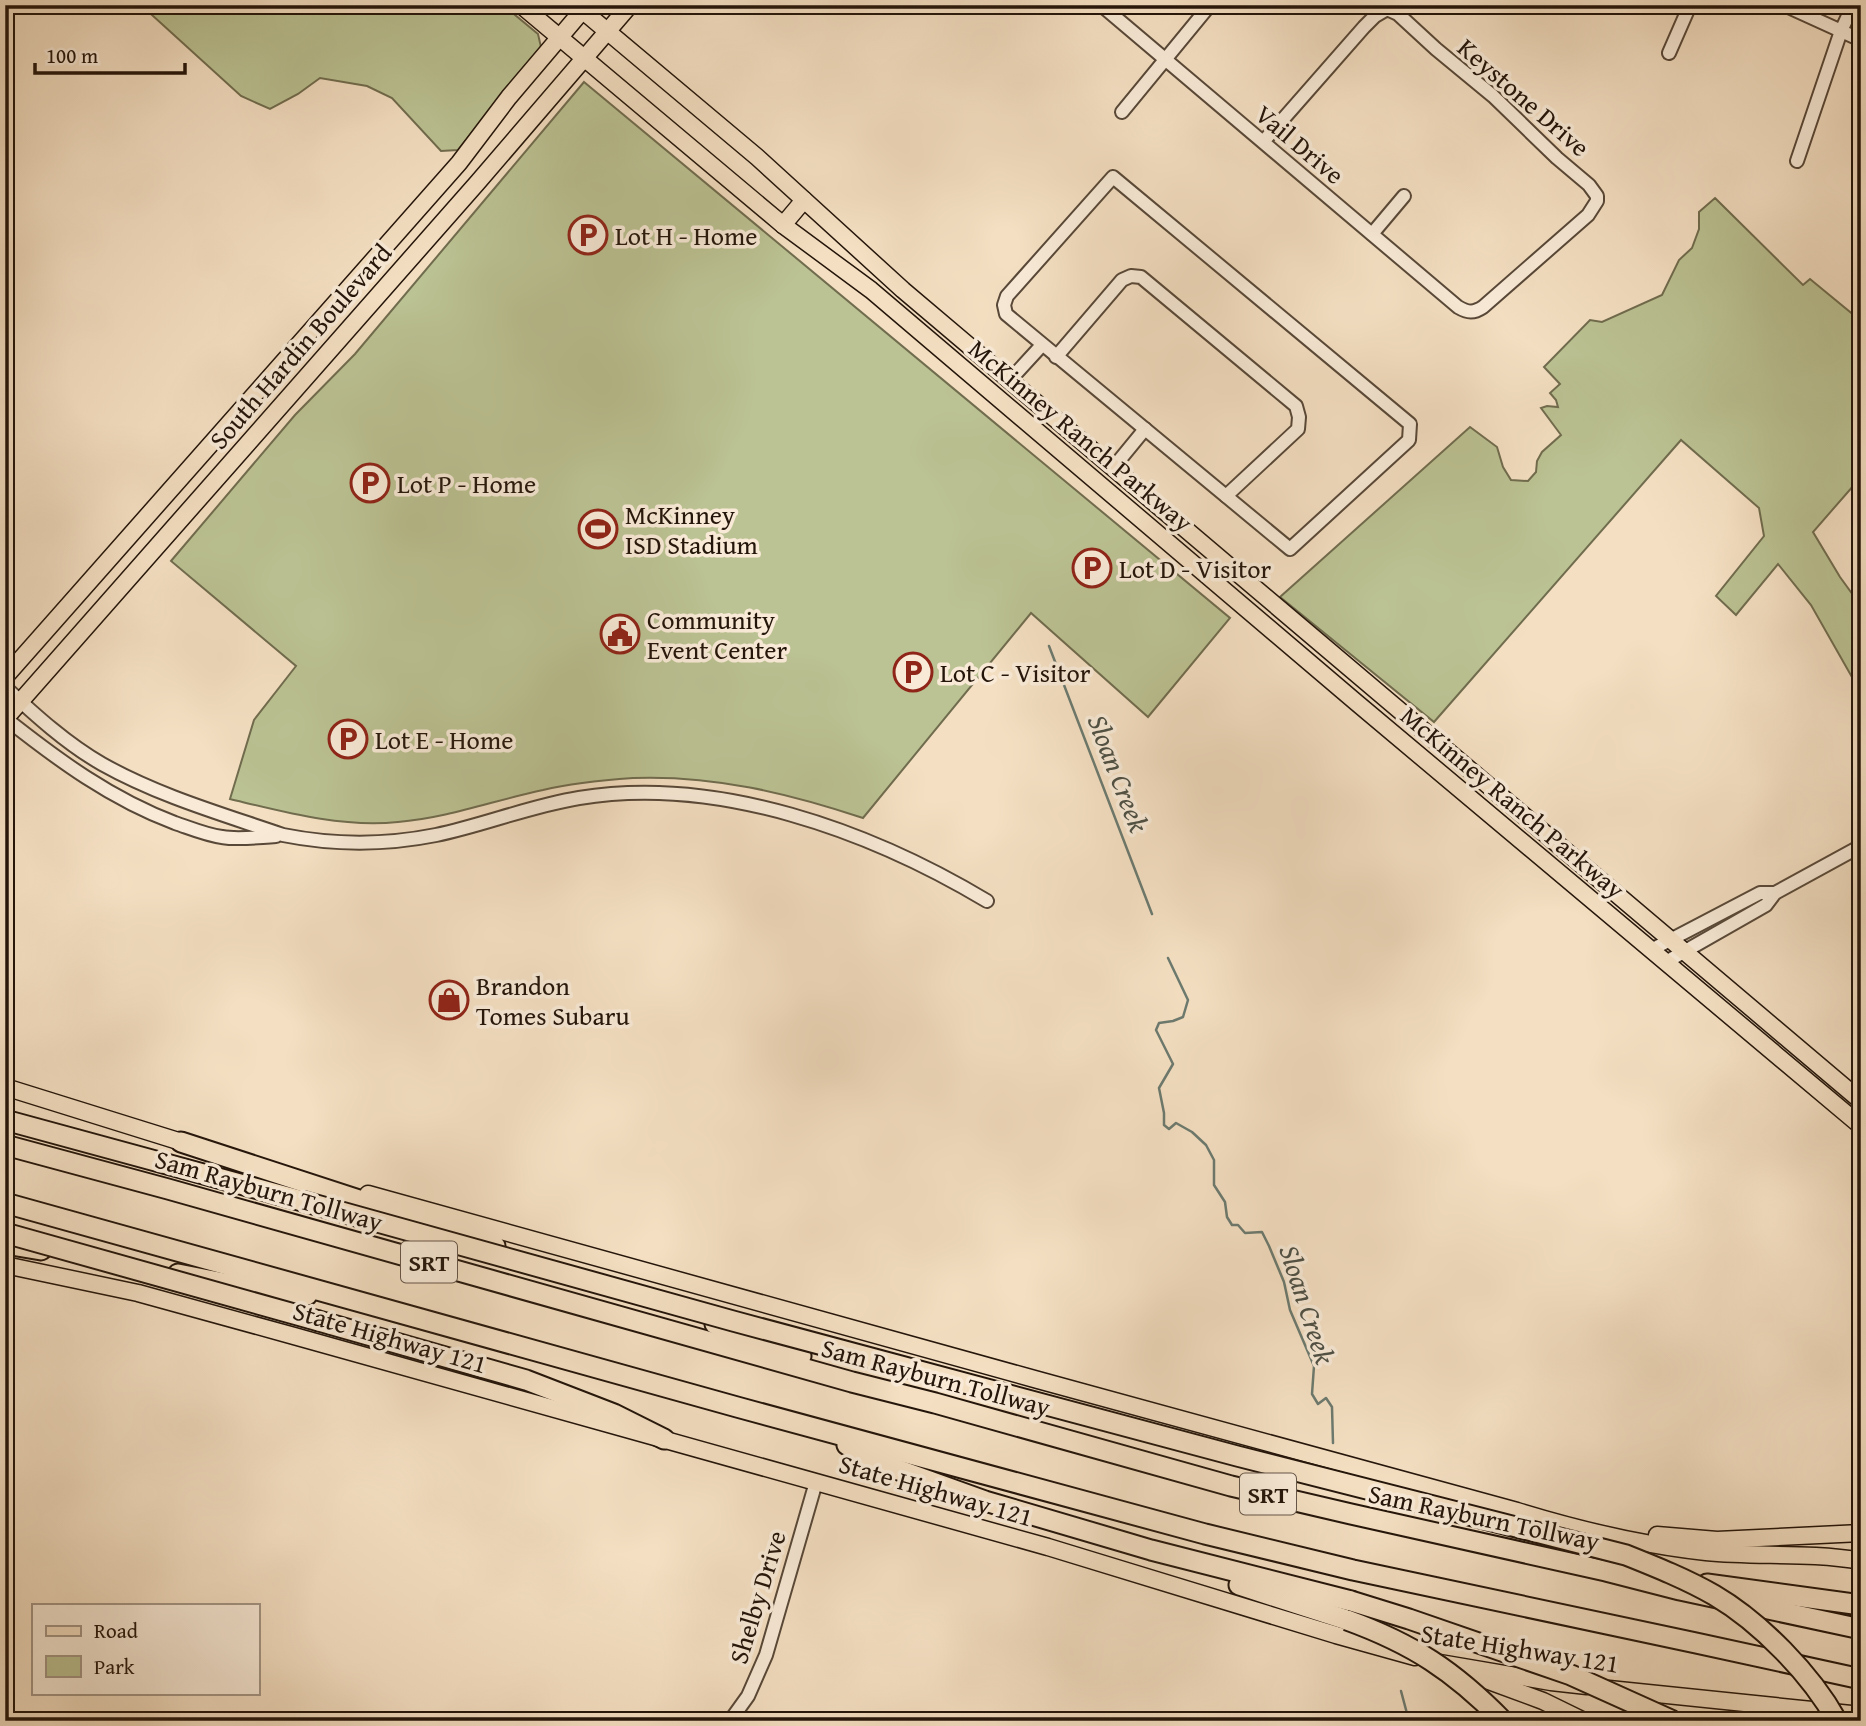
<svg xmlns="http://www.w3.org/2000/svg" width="1866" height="1726" font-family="'Gentium Book Plus',serif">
	<rect width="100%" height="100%" fill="#f4dfc2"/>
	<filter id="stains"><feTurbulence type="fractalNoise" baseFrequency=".00286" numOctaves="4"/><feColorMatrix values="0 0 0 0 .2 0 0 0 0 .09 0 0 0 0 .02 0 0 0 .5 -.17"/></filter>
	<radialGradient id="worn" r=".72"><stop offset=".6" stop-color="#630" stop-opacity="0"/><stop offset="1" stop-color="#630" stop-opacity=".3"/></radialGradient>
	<!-- green -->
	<g fill="#bbc293" stroke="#706c4e" stroke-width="2">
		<polygon points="141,5 503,5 538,34 541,47 458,150 441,151 392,98 367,86 320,78 298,94 270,109 241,96"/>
		<path d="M 584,82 L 1230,618 L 1148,717 L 1031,613 L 863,818 C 788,793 713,775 633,778 C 604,780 572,783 543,790 C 495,800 448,818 398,822 C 342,828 284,812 230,799 L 254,720 L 296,666 L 171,561 L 295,415 L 355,354 Z"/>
		<polygon points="1715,198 1803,285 1810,279 1861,321 1861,477 1813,532 1840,577 1861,606 1861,693 1811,605 1778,564 1736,615 1716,596 1764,536 1759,508 1681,440 1434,722 1280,597 1470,427 1497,447 1503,467 1511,480 1528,481 1536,472 1537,461 1542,452 1561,435 1541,408 1547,406 1558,407 1556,400 1550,393 1560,384 1544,367 1590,320 1602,322 1662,295 1679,260 1692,248 1699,229 1699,212"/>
	</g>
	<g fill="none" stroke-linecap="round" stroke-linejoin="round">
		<!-- stream -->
		<g stroke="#6c7a6f" stroke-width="2.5">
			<polyline points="1049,646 1152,914"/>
			<polyline points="1168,958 1188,1000 1183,1017 1173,1021 1159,1023 1156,1030 1173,1064 1159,1088 1164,1113 1164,1125 1169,1129 1176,1123 1192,1132 1206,1145 1214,1160 1214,1185 1225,1202 1227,1217 1232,1225 1238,1225 1245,1233 1262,1232 1269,1246 1284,1282 1290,1310 1314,1366 1312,1394 1318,1404 1326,1398 1332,1407 1333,1443"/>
			<polyline points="1401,1691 1409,1721"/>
		</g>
		<defs>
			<g id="minor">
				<path d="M 1101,5 L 1458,307 C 1468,313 1474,313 1483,307 L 1588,215 L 1597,201 L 1597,196 L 1589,185 L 1557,158 L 1493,96 L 1436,49 L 1398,14 L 1387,9 L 1375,16 L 1364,27 L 1263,142"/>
				<polyline points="1784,5 1861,40"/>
				<polyline points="1669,53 1690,5"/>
				<polyline points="1122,112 1210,5"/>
				<polyline points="1797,161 1841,31 1853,5"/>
				<polygon points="1113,177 1410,424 1409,440 1290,549 1006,314 1004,305 1007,296"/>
				<polyline points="1372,234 1404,196"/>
				<polyline points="1056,357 1122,280 1131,276 1141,277 1296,406 1299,417 1298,429 1226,496"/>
				<polyline points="1010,380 1042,345"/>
				<polyline points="1113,468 1145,429"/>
				<path d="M 5,687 C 35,715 67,744 102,764 C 159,796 222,814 283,835 C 333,845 386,845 436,835 C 484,825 530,806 579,798 C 717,775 870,831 987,901"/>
				<path d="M 5,718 C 58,760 111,799 175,823 C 190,828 206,835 222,837 C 239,840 258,837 276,836"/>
				<polyline points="1651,950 1760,893 1775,893"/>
				<polyline points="1666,962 1766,905 1775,893 1861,846"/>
				<polyline points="730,1721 748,1696 766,1655 816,1482"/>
			</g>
			<g id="major">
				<polyline points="521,5 783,225 871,290 1357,703 1861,1126"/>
				<polyline points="576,5 757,157 903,290 1861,1101"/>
				<polyline points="783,225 804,200"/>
				<polyline points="5,677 459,163 509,97 587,5"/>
				<polyline points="5,719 478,182 630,5"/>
				<polyline points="5,1087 191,1145"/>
				<path d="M 368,1194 L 1038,1380 L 1517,1511 C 1579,1530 1641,1545 1706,1552 C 1757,1557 1809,1552 1861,1561"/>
				<polyline points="5,1265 138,1293 294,1336 1048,1547 1336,1635 1415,1657"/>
				<polyline points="1657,1535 1717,1540 1861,1533"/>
				<polyline points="1440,1663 1551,1682 1587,1686"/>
				<polyline points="1478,1677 1543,1701 1584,1721"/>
				<polyline points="1609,1689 1861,1715"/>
			</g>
			<g id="highway">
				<polyline points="5,1120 302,1201"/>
				<polyline points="181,1142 411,1217 495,1246"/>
				<polyline points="5,1145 168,1189 852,1382 935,1403 1231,1486 1351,1514 1606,1571 1680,1590 1861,1629"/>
				<polyline points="5,1203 737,1407 1205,1534 1353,1570 1696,1643 1861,1679"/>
				<polyline points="5,1244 41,1250"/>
				<polyline points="178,1274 284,1295 307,1295"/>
				<polyline points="319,1321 526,1380 614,1414 664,1439"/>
				<polyline points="715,1324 801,1356"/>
				<polyline points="847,1445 882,1464 985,1501 1151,1550 1351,1601"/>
				<polyline points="1707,1584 1861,1605"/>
				<polyline points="1239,1585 1347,1620"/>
			</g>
		</defs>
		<!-- minor casing -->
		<use href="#minor" stroke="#584838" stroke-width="16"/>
		<!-- major casing -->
		<use href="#major" stroke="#24150a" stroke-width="19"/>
		<!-- highway casing -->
		<use href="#highway" stroke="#24150a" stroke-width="23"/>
		<!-- minor -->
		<use href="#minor" stroke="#f8ead7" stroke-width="12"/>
		<!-- major -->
		<use href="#major" stroke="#f4dfc2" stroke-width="16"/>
		<!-- highway -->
		<use href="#highway" stroke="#f4dfc2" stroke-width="19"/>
		<defs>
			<g id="highway-bridge">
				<path d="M 302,1201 L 733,1321 L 1237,1456 L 1626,1555 C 1656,1567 1686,1579 1714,1595 C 1760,1622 1811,1674 1837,1721"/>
				<polyline points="5,1233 319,1321"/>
				<polyline points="1351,1601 1409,1619 1571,1675 1673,1721"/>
				<path d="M 1347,1620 C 1413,1644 1454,1671 1503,1721"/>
			</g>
		</defs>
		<!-- highway-bridge casing -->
		<use href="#highway-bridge" stroke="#24150a" stroke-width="23" stroke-linecap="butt"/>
		<!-- highway-bridge -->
		<use href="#highway-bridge" stroke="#f4dfc2" stroke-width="19"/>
	</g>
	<!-- icons -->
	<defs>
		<symbol id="parking-ring" viewBox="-11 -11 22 22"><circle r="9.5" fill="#f8ead7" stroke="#8f2418" stroke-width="1.5"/><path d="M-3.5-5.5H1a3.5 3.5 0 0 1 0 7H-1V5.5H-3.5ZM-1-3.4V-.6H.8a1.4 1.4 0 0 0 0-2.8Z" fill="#8f2418"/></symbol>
		<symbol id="stadium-ring" viewBox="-11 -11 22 22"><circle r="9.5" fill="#f8ead7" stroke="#8f2418" stroke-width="1.5"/><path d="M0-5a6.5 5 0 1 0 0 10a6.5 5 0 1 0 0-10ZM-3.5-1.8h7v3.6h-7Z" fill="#8f2418"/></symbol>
		<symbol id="civic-ring" viewBox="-11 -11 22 22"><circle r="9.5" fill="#f8ead7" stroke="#8f2418" stroke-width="1.5"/><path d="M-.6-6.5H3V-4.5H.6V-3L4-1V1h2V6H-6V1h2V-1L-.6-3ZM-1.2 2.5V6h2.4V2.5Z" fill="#8f2418"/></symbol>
		<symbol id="shop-ring" viewBox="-11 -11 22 22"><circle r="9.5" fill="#f8ead7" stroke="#8f2418" stroke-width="1.5"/><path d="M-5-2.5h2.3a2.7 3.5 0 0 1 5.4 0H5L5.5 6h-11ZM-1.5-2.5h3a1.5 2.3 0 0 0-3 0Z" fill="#8f2418"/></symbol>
	</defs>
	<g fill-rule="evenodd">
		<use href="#parking-ring" x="566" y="213" width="44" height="44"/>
		<use href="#parking-ring" x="348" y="461" width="44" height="44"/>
		<use href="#stadium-ring" x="576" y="507" width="44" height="44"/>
		<use href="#parking-ring" x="1070" y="546" width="44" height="44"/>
		<use href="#civic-ring" x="598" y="612" width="44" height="44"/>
		<use href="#parking-ring" x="891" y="650" width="44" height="44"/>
		<use href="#parking-ring" x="326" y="717" width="44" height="44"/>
		<use href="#shop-ring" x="427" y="978" width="44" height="44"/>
	</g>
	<g text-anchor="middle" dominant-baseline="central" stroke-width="7" stroke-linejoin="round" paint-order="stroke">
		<!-- shield labels -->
		<g fill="#f8ead7" stroke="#645548" stroke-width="2">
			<rect x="401" y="1241.5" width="56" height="41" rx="5"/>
			<rect x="1240" y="1473.5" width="56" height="41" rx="5"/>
		</g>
		<g font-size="24" font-weight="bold" fill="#24150a">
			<text x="429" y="1262">SRT</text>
			<text x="1268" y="1494">SRT</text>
		</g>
		<!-- street labels -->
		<g font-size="26" fill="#24150a" stroke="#f8ead7">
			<text transform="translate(1524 97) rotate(41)">Keystone Drive</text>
			<text transform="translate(1300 144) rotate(40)">Vail Drive</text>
			<text transform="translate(300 346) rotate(-49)">South Hardin Boulevard</text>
			<text transform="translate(1081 435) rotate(40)">McKinney Ranch Parkway</text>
			<text transform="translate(1513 802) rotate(40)">McKinney Ranch Parkway</text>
			<text transform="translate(269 1190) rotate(16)">Sam Rayburn Tollway</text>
			<text transform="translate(390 1337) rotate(16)">State Highway 121</text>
			<text transform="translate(936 1377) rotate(15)">Sam Rayburn Tollway</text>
			<text transform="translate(936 1490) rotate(16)">State Highway 121</text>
			<text transform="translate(1484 1517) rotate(12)">Sam Rayburn Tollway</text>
			<text transform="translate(757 1597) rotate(-73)">Shelby Drive</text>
			<text transform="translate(1520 1648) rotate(9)">State Highway 121</text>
		</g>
		<!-- poi labels -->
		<g font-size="26" fill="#24150a" stroke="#f8ead7" text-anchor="start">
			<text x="615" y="235">Lot H - Home</text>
			<text x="397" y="483">Lot P - Home</text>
			<text x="625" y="514">McKinney<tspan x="625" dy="30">ISD Stadium</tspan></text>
			<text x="1119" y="568">Lot D - Visitor</text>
			<text x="647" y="619">Community<tspan x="647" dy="30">Event Center</tspan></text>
			<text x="940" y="672">Lot C - Visitor</text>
			<text x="375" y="739">Lot E - Home</text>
			<text x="476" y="985">Brandon<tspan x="476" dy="30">Tomes Subaru</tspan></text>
		</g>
		<!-- water labels -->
		<g font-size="28" font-style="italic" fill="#4e5045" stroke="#f8ead7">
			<text transform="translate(1119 773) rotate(69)">Sloan Creek</text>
			<text transform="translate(1308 1304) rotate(72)">Sloan Creek</text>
		</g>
	</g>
	<!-- margin -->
	<rect width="1866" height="1726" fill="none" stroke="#f4dfc2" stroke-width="28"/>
	<rect x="7" y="7" width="1852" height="1712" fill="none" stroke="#24150a" stroke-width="3.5"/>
	<rect x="14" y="14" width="1838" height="1698" fill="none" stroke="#24150a" stroke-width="2"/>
	<!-- legend -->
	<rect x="32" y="1604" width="228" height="91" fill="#f8ead7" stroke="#a39585" stroke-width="2"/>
	<rect x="46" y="1626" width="35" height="10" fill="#f4dfc2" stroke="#a39585" stroke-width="2"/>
	<text x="94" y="1638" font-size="21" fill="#24150a">Road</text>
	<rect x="46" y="1656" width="35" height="21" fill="#bbc293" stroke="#a39585" stroke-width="2"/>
	<text x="94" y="1674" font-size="21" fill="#24150a">Park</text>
	<!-- scale -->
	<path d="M35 63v10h150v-10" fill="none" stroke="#24150a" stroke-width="3.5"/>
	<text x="46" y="63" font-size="21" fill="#24150a" stroke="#f8ead7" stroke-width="5" paint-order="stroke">100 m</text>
	<rect width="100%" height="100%" filter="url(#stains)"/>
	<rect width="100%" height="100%" fill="url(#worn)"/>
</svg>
